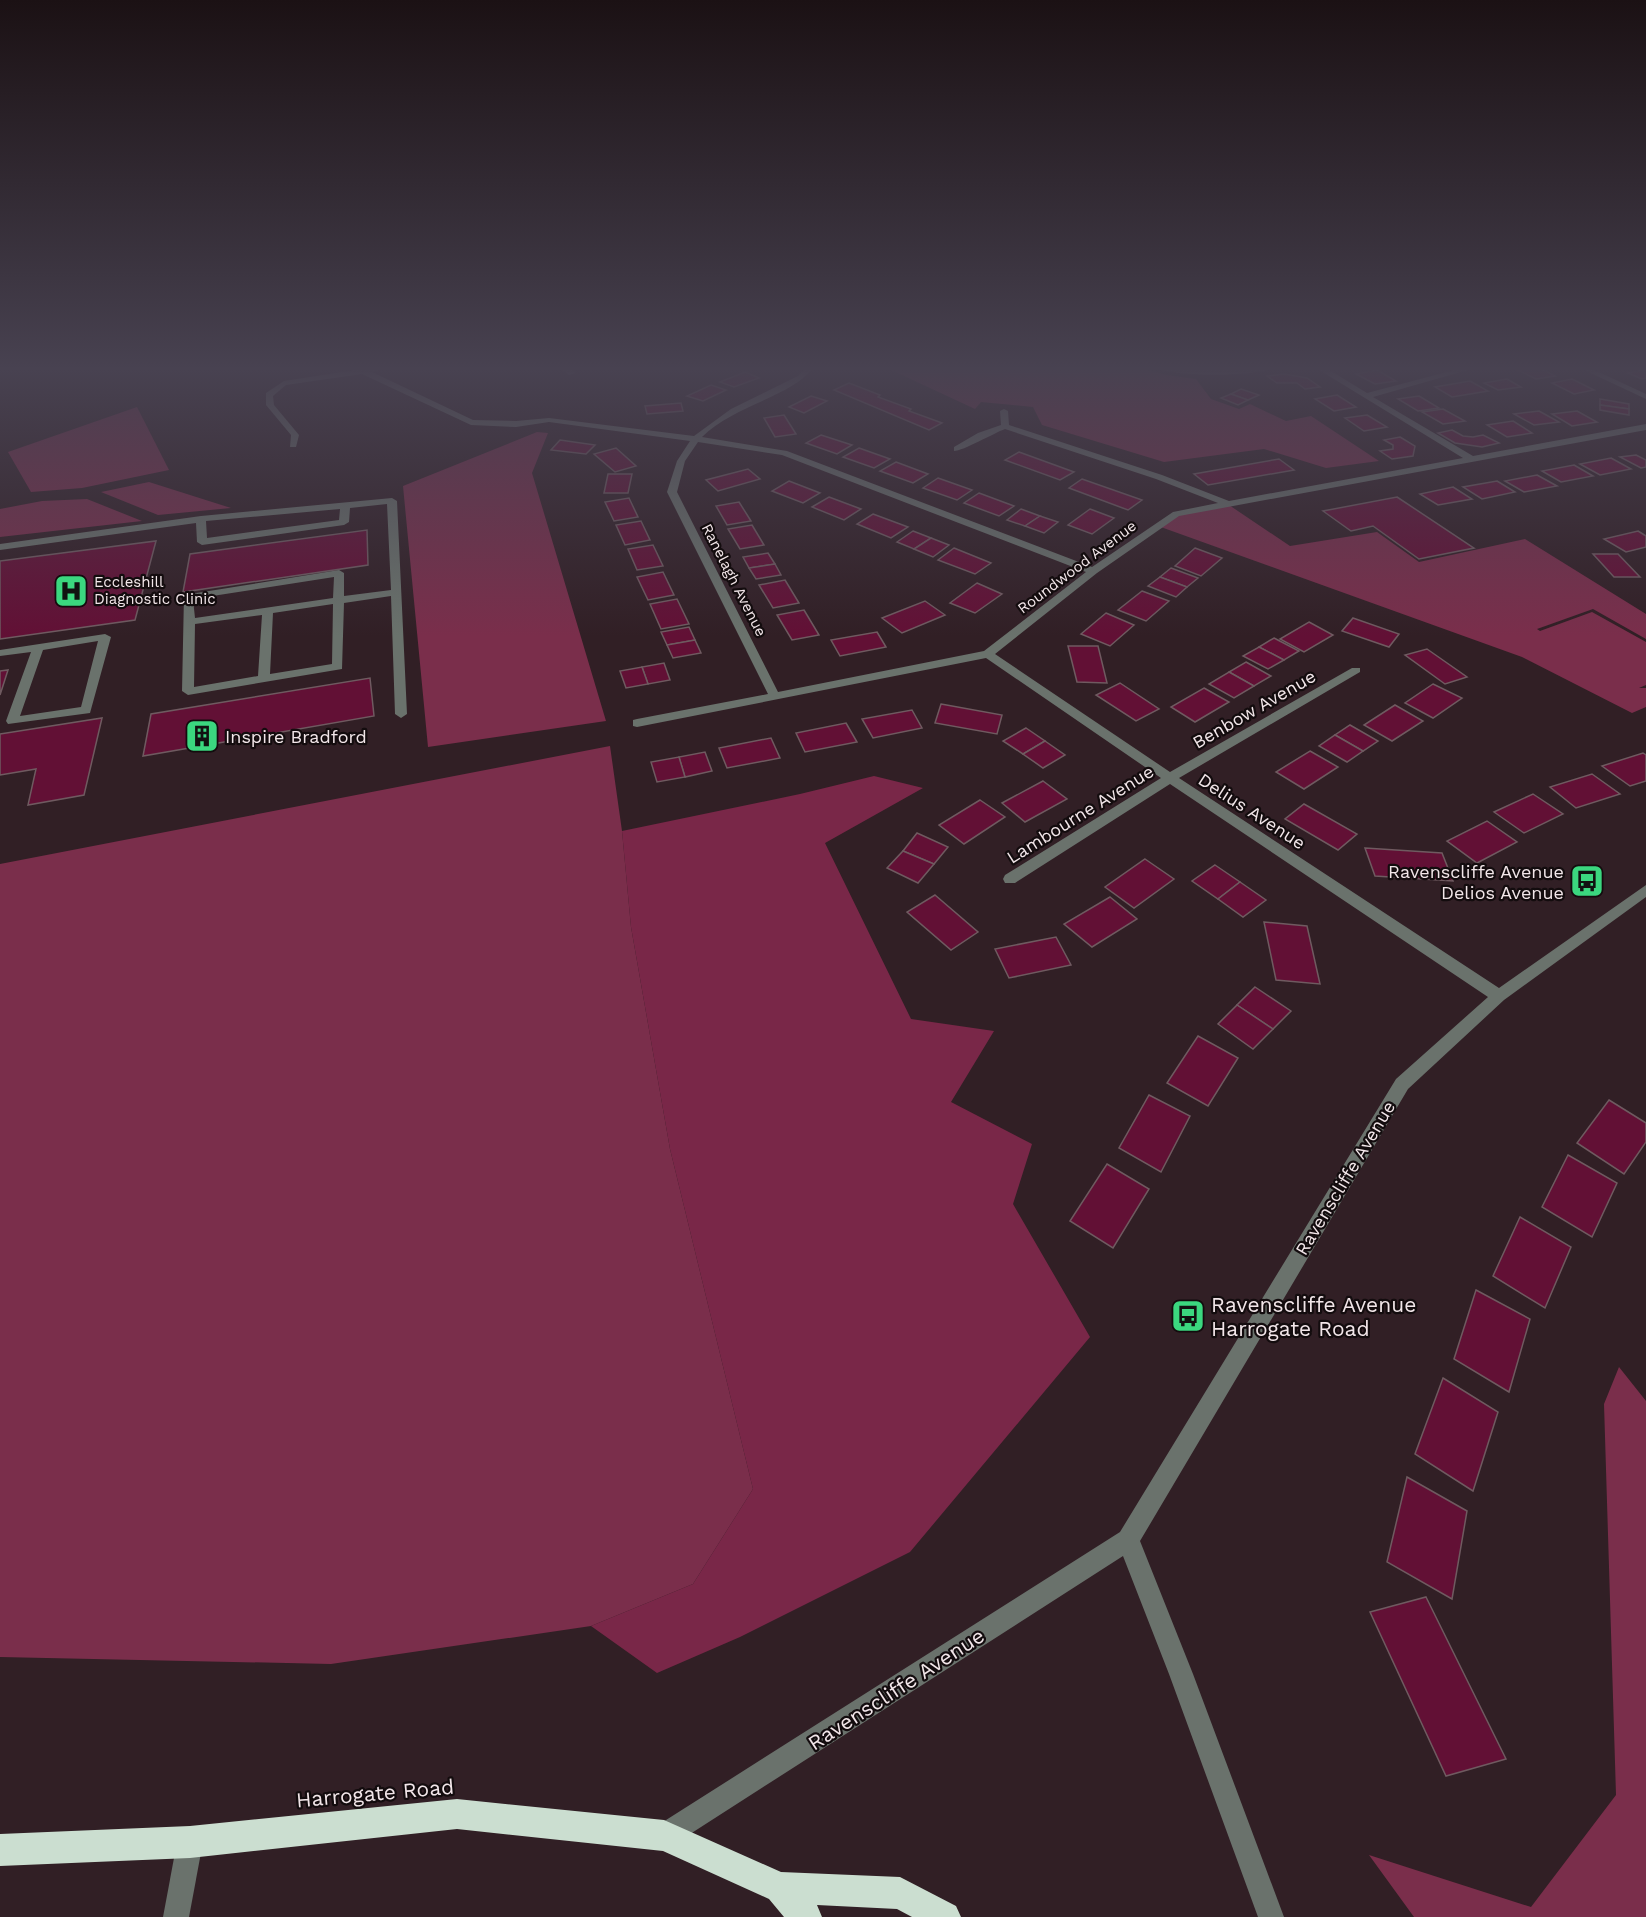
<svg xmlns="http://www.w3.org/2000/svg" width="1646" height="1917" font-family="'Work Sans',sans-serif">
	<rect width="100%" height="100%" fill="#311f25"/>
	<!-- green -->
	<g fill="#7a2e4b">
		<polygon points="887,368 1141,368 1167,375 1196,379 1211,399 1239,409 1250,404 1286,421 1311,416 1379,461 1326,468 1264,449 1164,462 1042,425 1033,407 981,402 975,409"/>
		<polygon points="137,407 169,470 82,488 31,492 8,452"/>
		<polygon points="537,432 548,433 532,473 606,721 428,747 403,486"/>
		<polygon points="149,482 231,508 158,515 101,492"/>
		<polygon points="87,499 142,521 0,537 0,509 42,501"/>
		<polygon points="1226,503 1290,546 1377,532 1419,562 1525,539 1646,614 1646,639 1593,609 1537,629 1540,631 1592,612 1646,642 1646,685 1639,688 1646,688 1646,707 1632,713 1522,657 1158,526 1176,514"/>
		<polygon points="610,746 622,831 631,927 670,1149 753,1489 693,1584 591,1626 331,1664 0,1657 0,864"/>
		<polygon points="1619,1367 1646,1401 1646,1917 1414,1917 1369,1855 1531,1907 1616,1795 1604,1404"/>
	</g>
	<!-- forest -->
	<polygon fill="#792748" points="874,776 923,788 825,843 911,1019 994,1031 951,1102 1032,1144 1013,1204 1090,1337 910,1552 740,1637 657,1673 591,1626 693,1584 753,1489 670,1149 631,927 622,831 800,794"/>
	<!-- building -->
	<g fill="#621035" stroke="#6f5a60" stroke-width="1.5">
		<polygon points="1514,368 1540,368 1555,376 1536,379"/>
		<polygon points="1377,370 1396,381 1375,384 1356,374"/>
		<polygon points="1644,370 1646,378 1642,379 1628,373"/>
		<polygon points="745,372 759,378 734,387 720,382"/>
		<polygon points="1284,374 1307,378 1320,387 1305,389 1297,383 1277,383 1267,376"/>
		<polygon points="1507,379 1521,387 1498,390 1484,383"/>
		<polygon points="1572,379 1594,390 1574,394 1552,383"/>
		<polygon points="1470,381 1488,391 1452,397 1435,387"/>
		<polygon points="849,383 880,395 878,397 911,409 909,411 942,423 929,430 834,390"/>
		<polygon points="711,385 726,390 703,401 687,396"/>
		<polygon points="1241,389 1259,395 1248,400 1231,394"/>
		<polygon points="1231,394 1248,400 1238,405 1221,398"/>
		<polygon points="1337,395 1356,407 1334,411 1315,399"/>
		<polygon points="811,396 827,401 804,413 789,407"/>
		<polygon points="1419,396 1439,408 1418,411 1398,399"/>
		<polygon points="1600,399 1629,404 1629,409 1600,405"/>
		<polygon points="681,403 683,411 647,414 645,406"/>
		<polygon points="1600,405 1629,409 1629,415 1600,410"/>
		<polygon points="1443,409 1465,421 1443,424 1422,412"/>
		<polygon points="1539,411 1559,422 1534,425 1514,414"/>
		<polygon points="1577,411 1597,422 1572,426 1552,414"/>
		<polygon points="784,415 796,434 775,437 764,418"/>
		<polygon points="1367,415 1387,427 1364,431 1345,418"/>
		<polygon points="1513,421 1532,433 1507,437 1487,425"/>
		<polygon points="1452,430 1463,436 1473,437 1483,435 1499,443 1482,447 1455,443 1438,433"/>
		<polygon points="821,435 852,445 837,454 806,443"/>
		<polygon points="1400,437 1415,446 1413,456 1392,459 1380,451 1393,449 1393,445 1384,440"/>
		<polygon points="560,440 595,445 586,454 551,450"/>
		<polygon points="616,448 636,466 615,472 594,454"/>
		<polygon points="859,448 890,459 874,468 843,457"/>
		<polygon points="1019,452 1074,472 1060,480 1005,460"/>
		<polygon points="1636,455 1646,460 1646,467 1641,468 1620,457"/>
		<polygon points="1611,458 1631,469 1600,475 1580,464"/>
		<polygon points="1279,459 1294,470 1208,485 1194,474"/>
		<polygon points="896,462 928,474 913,483 880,471"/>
		<polygon points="1574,465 1593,476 1561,482 1542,471"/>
		<polygon points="748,469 760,479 718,491 706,480"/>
		<polygon points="608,474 632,474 628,493 604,493"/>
		<polygon points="1537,475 1557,486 1524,492 1505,481"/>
		<polygon points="938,478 972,490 957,500 923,488"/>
		<polygon points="1082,479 1142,500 1128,510 1069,488"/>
		<polygon points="789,481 820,493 803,503 772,491"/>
		<polygon points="1497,481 1515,492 1482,499 1463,487"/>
		<polygon points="1453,487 1472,499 1438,505 1420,494"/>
		<polygon points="979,493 1014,506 999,516 964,503"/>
		<polygon points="829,497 861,509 844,520 812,507"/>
		<polygon points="1397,497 1474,548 1419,559 1373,526 1351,531 1323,511"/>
		<polygon points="629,498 638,517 614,521 605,502"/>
		<polygon points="739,502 751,521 727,525 716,506"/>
		<polygon points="1021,509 1040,516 1025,526 1007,520"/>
		<polygon points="1090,509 1114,518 1092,534 1068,525"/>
		<polygon points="873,514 908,527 891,538 857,524"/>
		<polygon points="1040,516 1058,522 1044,533 1025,526"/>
		<polygon points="641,521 650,540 625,545 616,525"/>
		<polygon points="752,525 764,545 740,549 728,529"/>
		<polygon points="367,530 368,565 183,592 190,554"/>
		<polygon points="913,531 931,538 914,549 897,542"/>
		<polygon points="1638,531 1646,536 1646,547 1626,552 1604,539"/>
		<polygon points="931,538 949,545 933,557 914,549"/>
		<polygon points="156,541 135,620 0,639 0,561"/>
		<polygon points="653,545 663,566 637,570 628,549"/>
		<polygon points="954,548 991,563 975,574 938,560"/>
		<polygon points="1195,548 1222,558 1201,576 1175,566"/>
		<polygon points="768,553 775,564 749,568 743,557"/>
		<polygon points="1593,554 1618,554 1640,577 1614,577"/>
		<polygon points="775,564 781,575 756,579 749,568"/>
		<polygon points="1171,568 1198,578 1187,587 1160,577"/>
		<polygon points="663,572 674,595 648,600 637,577"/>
		<polygon points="1160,577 1187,587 1176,597 1148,586"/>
		<polygon points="785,580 799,603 773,608 759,585"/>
		<polygon points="977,583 1002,594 975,613 950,603"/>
		<polygon points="1142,591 1169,601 1146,621 1118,610"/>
		<polygon points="677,599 689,624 661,629 650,604"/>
		<polygon points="925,601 945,615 902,633 882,618"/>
		<polygon points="804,610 819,635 792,640 777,615"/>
		<polygon points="1106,613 1134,625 1110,646 1081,634"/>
		<polygon points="1353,618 1399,634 1389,647 1342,631"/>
		<polygon points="1309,622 1333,635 1304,652 1280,639"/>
		<polygon points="689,627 695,640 667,645 661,632"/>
		<polygon points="877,632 886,647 840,656 831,640"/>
		<polygon points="1274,638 1299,651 1284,660 1259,647"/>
		<polygon points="695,640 701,653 673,658 667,645"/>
		<polygon points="1068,646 1098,646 1107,683 1077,682"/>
		<polygon points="1259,647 1284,660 1268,669 1243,656"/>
		<polygon points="1427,649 1467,677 1445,684 1405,655"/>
		<polygon points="1246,662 1271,676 1254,686 1229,672"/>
		<polygon points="664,663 670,680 648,684 642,667"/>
		<polygon points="642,667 648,684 626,688 620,671"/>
		<polygon points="8,670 0,695 0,671"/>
		<polygon points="1229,672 1254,686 1234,698 1209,684"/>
		<polygon points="370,678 374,716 143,756 151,714"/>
		<polygon points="1120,683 1159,709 1136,721 1096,695"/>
		<polygon points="1433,684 1462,698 1433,718 1405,703"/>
		<polygon points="1204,688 1229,702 1195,722 1171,707"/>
		<polygon points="941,704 1002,715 997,734 935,723"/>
		<polygon points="1395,705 1423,721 1392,741 1364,725"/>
		<polygon points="912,710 922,728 873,738 862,719"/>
		<polygon points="102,718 84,795 28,805 36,769 0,775 0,734"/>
		<polygon points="846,723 857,742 805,752 796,733"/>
		<polygon points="1350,725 1378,741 1363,751 1335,735"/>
		<polygon points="1026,728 1045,741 1023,754 1003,741"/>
		<polygon points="1335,735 1363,751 1347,762 1319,746"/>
		<polygon points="771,738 780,758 727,768 719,748"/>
		<polygon points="1045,741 1065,755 1043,768 1023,754"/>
		<polygon points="1310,751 1338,767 1304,789 1276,772"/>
		<polygon points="705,752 712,771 685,777 679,757"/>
		<polygon points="1643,753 1646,755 1646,781 1630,786 1602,766"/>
		<polygon points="679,757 685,777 657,782 651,762"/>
		<polygon points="1592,774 1620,794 1576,808 1550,787"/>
		<polygon points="1043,781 1067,799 1025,822 1002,803"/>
		<polygon points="1533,794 1563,814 1524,833 1494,812"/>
		<polygon points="980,800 1005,817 964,844 939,825"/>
		<polygon points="1304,804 1357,834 1338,850 1285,819"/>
		<polygon points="1487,821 1517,842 1477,863 1447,841"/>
		<polygon points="917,833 948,847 934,864 903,851"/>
		<polygon points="1365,848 1442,853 1453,881 1375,876"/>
		<polygon points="903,851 934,864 918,883 887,868"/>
		<polygon points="1145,859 1174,879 1134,908 1105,887"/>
		<polygon points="1215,865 1240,882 1218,899 1192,881"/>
		<polygon points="1240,882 1266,900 1243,917 1218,899"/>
		<polygon points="935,895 978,932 951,950 907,912"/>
		<polygon points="1110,897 1137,919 1092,947 1064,924"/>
		<polygon points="1264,922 1307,926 1320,984 1276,980"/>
		<polygon points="1056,937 1071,965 1009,978 995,949"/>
		<polygon points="1255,987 1291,1011 1273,1029 1237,1005"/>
		<polygon points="1237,1005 1273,1029 1253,1049 1218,1024"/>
		<polygon points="1198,1036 1238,1058 1208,1106 1167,1083"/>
		<polygon points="1149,1095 1190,1116 1161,1172 1119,1148"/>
		<polygon points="1609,1100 1646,1123 1646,1142 1624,1174 1577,1143"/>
		<polygon points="1568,1155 1617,1183 1592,1237 1542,1207"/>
		<polygon points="1107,1164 1149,1189 1113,1248 1070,1221"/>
		<polygon points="1520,1217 1571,1247 1545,1308 1493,1276"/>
		<polygon points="1476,1290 1530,1319 1509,1392 1454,1359"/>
		<polygon points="1443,1378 1498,1412 1473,1491 1415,1454"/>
		<polygon points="1407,1477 1467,1511 1452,1599 1387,1562"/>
		<polygon points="1426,1597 1506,1759 1446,1776 1370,1612"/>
	</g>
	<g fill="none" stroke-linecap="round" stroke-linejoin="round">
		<!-- minor -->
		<g fill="#6a726c" fill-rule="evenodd">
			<path d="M 368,368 L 388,368 L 372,372 L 473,420 L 516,421 L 549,418 L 694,436 L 731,409 L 798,376 L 805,368 L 813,368 C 791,397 732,406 702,437 L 787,451 L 1092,567 L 1173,512 L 1218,503 L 1156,479 L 1005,429 C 994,433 963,451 954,451 L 954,447 L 978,433 L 1001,425 L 1000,411 L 1004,409 L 1008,411 L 1009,425 L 1162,475 L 1229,501 L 1463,458 L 1316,368 L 1326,368 L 1367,393 L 1462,368 L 1475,368 L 1373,397 L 1473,456 L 1646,424 L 1646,430 L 1179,516 L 1097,573 L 995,654 L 1170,772 L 1352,668 L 1360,668 L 1360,672 L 1179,778 L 1499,988 L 1646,885 L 1646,897 L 1504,1000 L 1408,1089 L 1140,1541 L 1193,1674 L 1284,1917 L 1258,1917 L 1169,1674 L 1123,1556 L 673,1845 L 664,1849 L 655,1845 L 651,1836 L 655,1827 L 1120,1532 L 1396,1079 L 1488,997 L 1170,784 L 1015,883 L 1005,883 L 1003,879 L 1005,875 L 1161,778 L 986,658 L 637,727 L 633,726 L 633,720 L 637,719 L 768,694 L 667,492 L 677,461 L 690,441 L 549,422 L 516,427 L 471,425 L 362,374 L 286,385 L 273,396 L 274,405 L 299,435 L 296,447 L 290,447 L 291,435 L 266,405 L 266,393 L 284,381 ZM 698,442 L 782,455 L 1086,572 L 984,651 L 778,692 L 677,492 L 685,461 Z"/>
			<polygon points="560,368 569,368 576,373 569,375"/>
			<path d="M 1157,368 L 1272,368 C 1256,377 1173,377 1157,368 Z"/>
			<polygon points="1580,368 1590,368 1646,394 1646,399"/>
			<path d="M 392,498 L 397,501 L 407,714 L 401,718 L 395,714 L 391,596 L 344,603 L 342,669 L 188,695 L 182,691 L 184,595 L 339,570 L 344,573 L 344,596 L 391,590 L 387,504 L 350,508 L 349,522 L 344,525 L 202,545 L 197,542 L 196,523 L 0,550 L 0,544 L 201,516 ZM 340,509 L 339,520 L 207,538 L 206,521 ZM 334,577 L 333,598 L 195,618 L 193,599 ZM 333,604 L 332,664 L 270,674 L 273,613 ZM 262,615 L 258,676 L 194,687 L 195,624 Z"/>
			<path d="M 105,634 L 111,637 L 90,713 L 8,724 L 6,721 L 31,652 L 0,656 L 0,650 ZM 98,641 L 81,707 L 20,716 L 43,650 Z"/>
			<polygon points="190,1829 199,1833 203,1842 189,1917 163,1917 177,1842 181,1833"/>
		</g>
		<!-- highway -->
		<polygon fill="#cbded0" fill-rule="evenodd" points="457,1799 664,1820 781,1872 900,1877 956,1906 961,1917 912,1917 897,1909 817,1905 822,1917 784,1917 769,1899 663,1851 457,1829 190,1858 0,1866 0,1834 190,1826"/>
	</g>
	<!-- sky -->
	<linearGradient id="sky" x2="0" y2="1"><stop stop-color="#1b1114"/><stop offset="0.58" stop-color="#484251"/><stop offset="1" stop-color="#484251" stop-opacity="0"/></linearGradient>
	<rect width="1646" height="636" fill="url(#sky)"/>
	<!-- icons -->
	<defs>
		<symbol id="hospital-square" viewBox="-11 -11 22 22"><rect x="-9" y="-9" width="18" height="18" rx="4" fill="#3bd77f" stroke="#130c0e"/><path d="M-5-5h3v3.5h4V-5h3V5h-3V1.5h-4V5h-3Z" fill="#111"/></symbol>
		<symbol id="building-square" viewBox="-11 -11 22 22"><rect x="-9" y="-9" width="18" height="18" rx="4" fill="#3bd77f" stroke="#130c0e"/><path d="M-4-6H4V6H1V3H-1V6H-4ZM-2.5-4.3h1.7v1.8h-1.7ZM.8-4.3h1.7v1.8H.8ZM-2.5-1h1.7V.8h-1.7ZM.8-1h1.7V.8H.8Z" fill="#111"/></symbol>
		<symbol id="bus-square" viewBox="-11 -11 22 22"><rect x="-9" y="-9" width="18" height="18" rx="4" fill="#3bd77f" stroke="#130c0e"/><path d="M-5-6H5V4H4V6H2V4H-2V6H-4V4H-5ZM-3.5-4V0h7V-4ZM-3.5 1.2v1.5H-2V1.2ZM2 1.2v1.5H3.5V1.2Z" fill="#111"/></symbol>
	</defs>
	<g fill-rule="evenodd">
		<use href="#hospital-square" x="52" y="572" width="38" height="38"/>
		<use href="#building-square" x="183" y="717" width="38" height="38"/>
		<use href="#bus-square" x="1568" y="862" width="38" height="38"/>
		<use href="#bus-square" x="1169" y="1297" width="38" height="38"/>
	</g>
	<g text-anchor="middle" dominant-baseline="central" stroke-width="4.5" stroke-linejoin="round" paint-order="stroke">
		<!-- far-street labels -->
		<g font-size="15" fill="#f2e6e9" stroke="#130c0e">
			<text transform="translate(1077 567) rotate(-37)">Roundwood Avenue</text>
			<text transform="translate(734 580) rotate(63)">Ranelagh Avenue</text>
		</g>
		<!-- far-poi labels -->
		<g font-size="15" fill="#f2e6e9" stroke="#130c0e" text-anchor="start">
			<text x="94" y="582">Eccleshill<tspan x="94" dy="17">Diagnostic Clinic</tspan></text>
		</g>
		<!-- street labels -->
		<g font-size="18" fill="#f2e6e9" stroke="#130c0e">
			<text transform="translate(1254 709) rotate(-30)">Benbow Avenue</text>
			<text transform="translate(1252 811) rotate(33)">Delius Avenue</text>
			<text transform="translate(1080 814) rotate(-32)">Lambourne Avenue</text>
			<text transform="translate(1345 1178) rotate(-59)">Ravenscliffe Avenue</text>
		</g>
		<!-- poi labels -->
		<g font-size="18" fill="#f2e6e9" stroke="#130c0e" text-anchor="start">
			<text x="225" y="736">Inspire Bradford</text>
			<text x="1564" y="871" text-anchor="end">Ravenscliffe Avenue<tspan x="1564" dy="21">Delios Avenue</tspan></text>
		</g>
		<!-- near-poi labels -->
		<g font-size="21" fill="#f2e6e9" stroke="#130c0e" text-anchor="start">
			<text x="1211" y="1304">Ravenscliffe Avenue<tspan x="1211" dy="24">Harrogate Road</tspan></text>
		</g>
		<!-- near-street labels -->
		<g font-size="21" fill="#f2e6e9" stroke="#130c0e">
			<text transform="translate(896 1689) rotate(-33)">Ravenscliffe Avenue</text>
			<text transform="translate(375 1793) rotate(-5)">Harrogate Road</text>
		</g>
	</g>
</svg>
